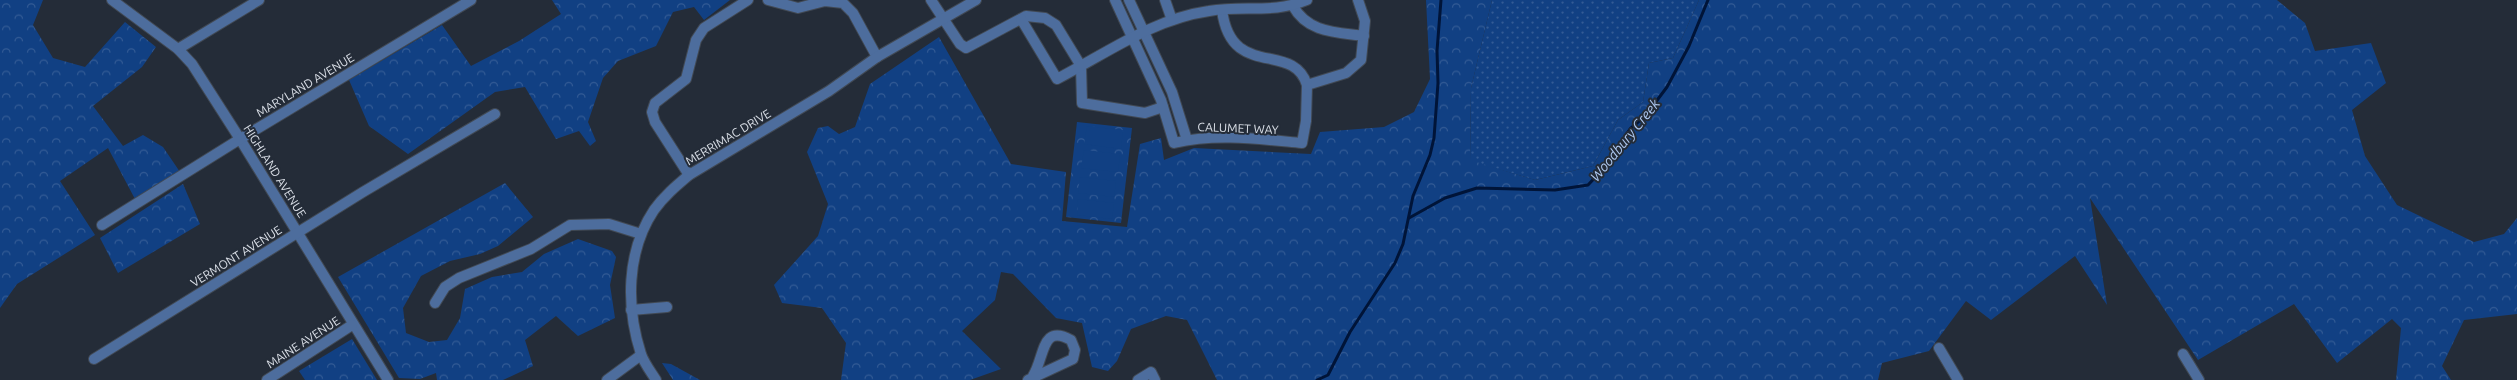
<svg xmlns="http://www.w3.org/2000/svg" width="2517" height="380" font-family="Ubuntu,sans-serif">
	<defs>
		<pattern id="grass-dots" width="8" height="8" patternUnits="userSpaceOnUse" patternTransform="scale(1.25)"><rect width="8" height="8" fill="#114083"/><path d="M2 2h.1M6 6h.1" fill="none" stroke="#335b95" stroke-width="1.8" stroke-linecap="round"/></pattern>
		<pattern id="forest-crowns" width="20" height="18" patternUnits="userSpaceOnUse" patternTransform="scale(1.25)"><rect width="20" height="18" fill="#114083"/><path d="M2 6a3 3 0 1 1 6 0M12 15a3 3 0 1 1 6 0" fill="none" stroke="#335b95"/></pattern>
	</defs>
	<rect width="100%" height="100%" fill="#242c38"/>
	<!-- grass -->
	<polygon fill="url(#grass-dots)" points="1492,0 1699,0 1673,58 1649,63 1643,102 1618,120 1593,166 1535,180 1470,161 1471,88"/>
	<!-- forest -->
	<g fill="url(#forest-crowns)">
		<polygon points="0,0 43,0 33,25 53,58 85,67 125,22 156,47 142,67 93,106 123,146 143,135 163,147 180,172 135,199 108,148 60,181 95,235 17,284 0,308"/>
		<polygon points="552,0 730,0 704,20 694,7 673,12 656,46 618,61 603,78 588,122 596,141 590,146 579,131 556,139 525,87 495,92 408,154 369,126 349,80 442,25 471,66 519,41 561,14"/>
		<polygon points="1426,0 1492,0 1471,88 1470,160 1535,180 1593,166 1618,120 1643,102 1649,63 1673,58 1699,0 2277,0 2305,23 2315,51 2371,43 2386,83 2352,110 2365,156 2397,205 2474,242 2504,234 2517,218 2517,314 2464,320 2442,366 2451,380 2396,380 2401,328 2392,319 2337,363 2294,304 2198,360 2090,198 2107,305 2075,256 1991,320 1966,301 1929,351 1882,363 1878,380 1217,380 1187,320 1166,316 1131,329 1117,361 1108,371 1092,367 1082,323 1056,318 1013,274 1001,272 995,300 962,331 1001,369 970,380 841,380 846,343 822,308 782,303 774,285 818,236 828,204 807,152 818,128 828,126 839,134 855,127 870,84 939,37 1011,164 1066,172 1062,221 1127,227 1140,144 1161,138 1164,160 1194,148 1311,154 1320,132 1384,127 1414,112 1430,79"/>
		<polygon points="1077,122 1132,128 1121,223 1066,217"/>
		<polygon points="505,183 533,217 498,246 480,254 450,261 421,276 403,308 406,333 429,342 447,340 460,318 465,289 492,277 522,272 544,254 578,239 612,251 616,257 610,285 615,318 578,336 556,316 525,340 533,366 503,380 437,380 436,373 420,379 399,378 338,277"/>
		<polygon points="183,184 200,224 118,273 100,238"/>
		<polygon points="352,339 377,380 305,380 299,371"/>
		<polygon points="662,363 671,364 700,380 673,380"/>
	</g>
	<!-- pitch -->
	<g fill="#114083">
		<polygon points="1087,126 1123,130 1121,149 1084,144"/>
		<polygon points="1084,150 1120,154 1118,172 1081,168"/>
		<polygon points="1080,177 1116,181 1114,197 1078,193"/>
		<polygon points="1078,199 1114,203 1112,219 1077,215"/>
	</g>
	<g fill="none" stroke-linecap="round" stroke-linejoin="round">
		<!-- stream -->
		<g stroke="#001438" stroke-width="3">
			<polyline points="1409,218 1445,198 1477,188 1555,190 1588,185 1603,169 1630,129 1646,115 1667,87 1689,46 1708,0"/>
			<polyline points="1317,380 1328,375 1350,332 1395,263 1403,244 1413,196 1430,155 1434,138 1438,83 1437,51 1441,0"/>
		</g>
		<defs>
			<g id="street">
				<polyline points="112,0 178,49 192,64 240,139 388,380"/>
				<polyline points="768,0 798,8 825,1 843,3 853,13 877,57"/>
				<polyline points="931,0 960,44 966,48 1026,16 1045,18 1056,25 1081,66 1082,103 1145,113 1163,107"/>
				<path d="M 1115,0 L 1161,100 L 1174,143 C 1216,133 1259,139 1302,143 L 1306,121 L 1307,85 L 1346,73 L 1361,60 L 1365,21 L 1358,0"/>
				<polyline points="1129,0 1172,92 1187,140"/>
				<polyline points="1165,0 1172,20"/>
				<path d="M 1293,6 C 1308,33 1336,32 1364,36"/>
				<path d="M 1222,10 C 1231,81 1293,40 1307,85"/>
				<path d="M 1021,19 L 1057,79 C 1107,53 1153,19 1209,11 C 1244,5 1273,14 1307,0"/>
				<polyline points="178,49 259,0"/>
				<polyline points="689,175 655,122 652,112 655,103 686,79 696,40 704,28 748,0"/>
				<polyline points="102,225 240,139 471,0"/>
				<polyline points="435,303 445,287 459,278 531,249 570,225 609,224 641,234"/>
				<polyline points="631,310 667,307"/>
				<polyline points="1939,348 1958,380"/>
				<polyline points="2183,354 2199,380"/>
				<polyline points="94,359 363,192 495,114"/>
				<polyline points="267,380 352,325"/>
				<polyline points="607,380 641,355"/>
				<path d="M 656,380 C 651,372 644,363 641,354 C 626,307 626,252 654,210 C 664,196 676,186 689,175 L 829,91 L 877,57 L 976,0"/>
				<path d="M 1028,380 L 1073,359 L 1075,350 L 1071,340 C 1041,323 1045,357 1033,376"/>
				<polyline points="1138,380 1151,372 1155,380"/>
			</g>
		</defs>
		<!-- street casing -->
		<use href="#street" stroke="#414954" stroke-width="12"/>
		<!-- street -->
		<use href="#street" stroke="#4d6d9d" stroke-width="10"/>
	</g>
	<g text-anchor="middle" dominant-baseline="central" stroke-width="4" stroke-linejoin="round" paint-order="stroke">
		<!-- street labels -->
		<g font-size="12" fill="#dbe0e8" stroke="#242c38">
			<text transform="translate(305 85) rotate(-31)">MARYLAND AVENUE</text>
			<text transform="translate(1238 128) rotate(2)">CALUMET WAY</text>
			<text transform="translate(728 137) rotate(-31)">MERRIMAC DRIVE</text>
			<text transform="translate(275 171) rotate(58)">HIGHLAND AVENUE</text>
			<text transform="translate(236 256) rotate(-32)">VERMONT AVENUE</text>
			<text transform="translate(303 342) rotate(-33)">MAINE AVENUE</text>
		</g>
		<!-- water labels -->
		<g font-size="14" font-style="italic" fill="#afc9f1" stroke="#242c38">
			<text transform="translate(1625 140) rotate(-51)">Woodbury Creek</text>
		</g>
	</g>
</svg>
